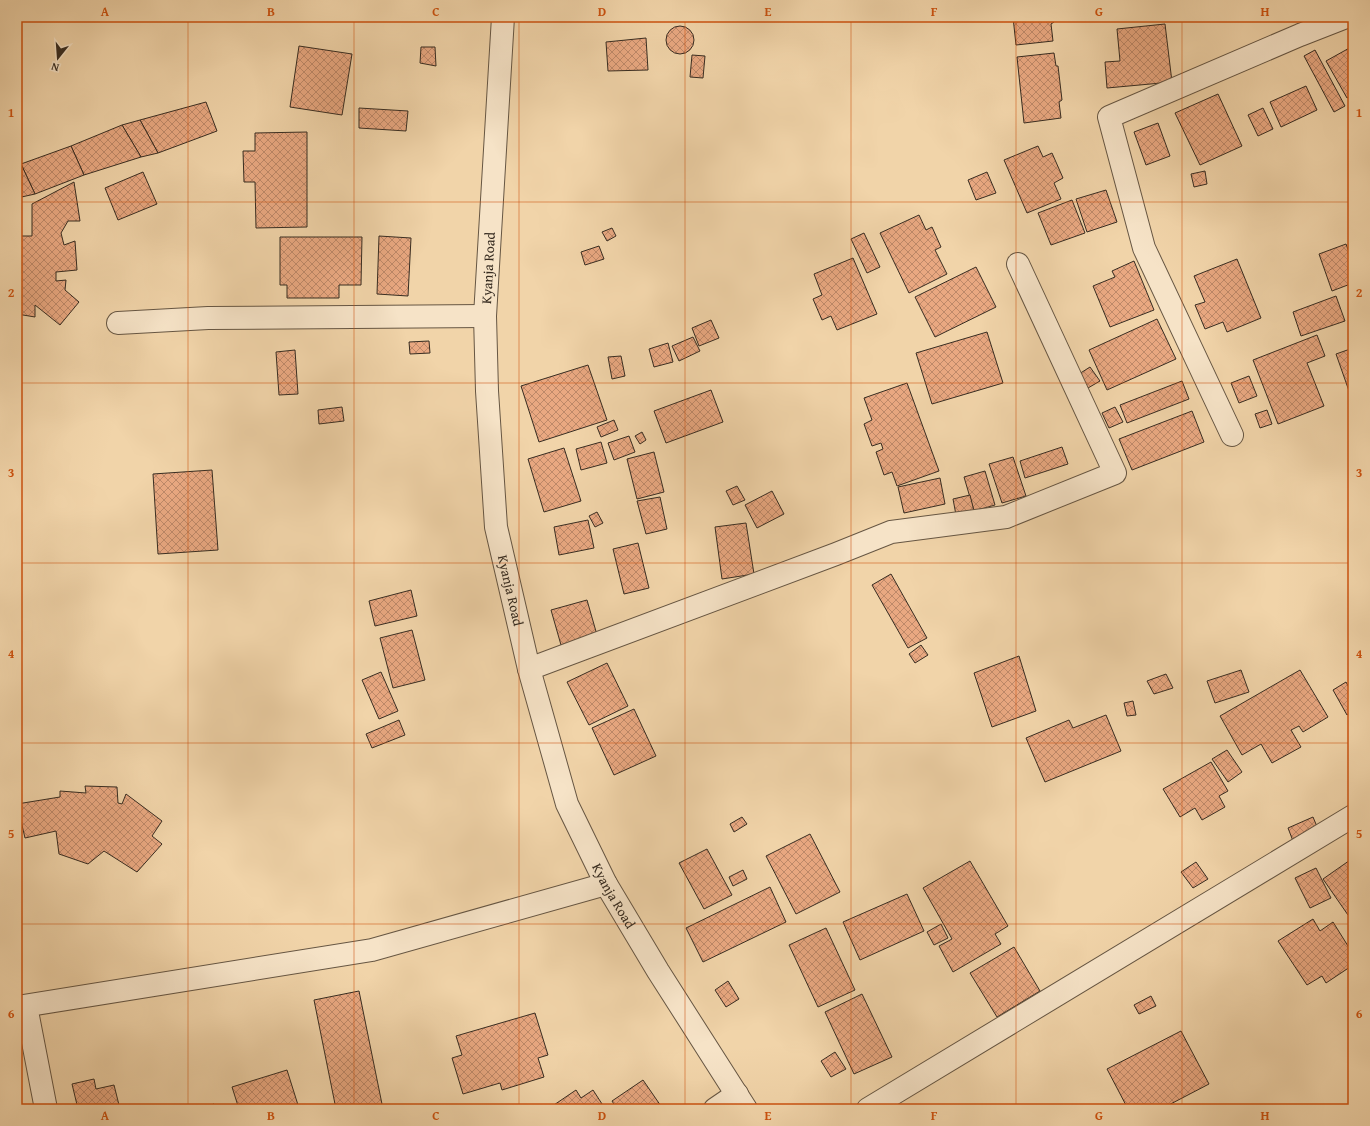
<svg xmlns="http://www.w3.org/2000/svg" width="1370" height="1126" font-family="'Gentium Book Plus',serif">
	<defs>
		<pattern id="building-cross-hatch" width="8" height="8" patternUnits="userSpaceOnUse"><rect width="8" height="8" fill="#e9a881"/><path d="M0 0l8 8M0 8l8-8" fill="none" stroke="#be8969"/></pattern>
	</defs>
	<rect width="100%" height="100%" fill="#f1d4a9"/>
	<filter id="stains"><feTurbulence type="fractalNoise" baseFrequency=".005" numOctaves="4"/><feColorMatrix values="0 0 0 0 .2 0 0 0 0 .09 0 0 0 0 .02 0 0 0 .5 -.17"/></filter>
	<radialGradient id="worn" r=".72"><stop offset=".6" stop-color="#630" stop-opacity="0"/><stop offset="1" stop-color="#630" stop-opacity=".3"/></radialGradient>
	<!-- building -->
	<g fill="url(#building-cross-hatch)" stroke="#372c21">
		<polygon points="1013,17 1053,17 1054,22 1051,24 1053,41 1016,45"/>
		<polygon points="1165,24 1172,82 1107,88 1105,62 1120,61 1117,29"/>
		<circle cx="680" cy="40" r="14"/>
		<polygon points="646,38 648,70 608,71 606,42"/>
		<polygon points="299,46 352,54 342,115 290,107"/>
		<polygon points="1353,46 1353,95 1347,98 1326,61"/>
		<polygon points="421,47 435,47 436,66 420,63"/>
		<polygon points="1315,50 1345,106 1334,112 1304,56"/>
		<polygon points="1054,53 1056,66 1058,66 1062,100 1059,102 1061,118 1024,123 1017,57"/>
		<polygon points="692,55 705,56 703,78 690,77"/>
		<polygon points="1306,86 1317,110 1281,127 1270,102"/>
		<polygon points="1218,94 1242,146 1200,165 1175,113"/>
		<polygon points="206,102 217,131 158,153 140,120"/>
		<polygon points="359,108 408,111 406,131 359,128"/>
		<polygon points="1263,108 1273,129 1258,136 1248,115"/>
		<polygon points="140,120 158,153 141,157 122,125"/>
		<polygon points="1158,123 1170,156 1146,165 1134,132"/>
		<polygon points="122,125 141,157 84,175 71,146"/>
		<polygon points="307,132 307,227 256,228 255,182 244,182 243,151 255,151 255,133"/>
		<polygon points="71,146 84,175 35,194 21,164"/>
		<polygon points="1038,146 1043,157 1052,153 1063,178 1054,183 1061,199 1027,213 1004,160"/>
		<polygon points="21,164 35,194 17,198 17,165"/>
		<polygon points="1205,171 1207,184 1194,187 1191,174"/>
		<polygon points="143,172 157,204 118,220 105,188"/>
		<polygon points="987,172 996,193 976,200 968,180"/>
		<polygon points="74,182 80,221 68,221 61,233 64,245 75,241 77,270 56,272 56,281 66,280 65,290 79,302 60,325 35,305 35,317 17,314 17,236 32,236 32,204"/>
		<polygon points="1106,190 1117,222 1087,232 1076,199"/>
		<polygon points="1072,200 1085,233 1051,245 1038,213"/>
		<polygon points="919,215 926,230 932,227 941,247 935,250 947,274 909,293 880,233"/>
		<polygon points="612,228 616,236 607,241 602,232"/>
		<polygon points="864,233 880,267 867,273 851,239"/>
		<polygon points="379,236 411,238 408,296 377,294"/>
		<polygon points="280,237 362,237 361,285 339,285 339,298 287,298 287,285 280,285"/>
		<polygon points="1346,244 1353,263 1353,283 1332,291 1319,254"/>
		<polygon points="599,246 604,259 585,265 581,252"/>
		<polygon points="853,258 877,314 837,330 831,316 822,320 813,299 822,295 814,274"/>
		<polygon points="1237,259 1261,318 1227,332 1223,322 1205,329 1195,305 1205,302 1194,276"/>
		<polygon points="1134,261 1154,310 1110,327 1093,286 1115,277 1112,271"/>
		<polygon points="976,267 996,307 935,337 915,297"/>
		<polygon points="1336,296 1345,321 1301,336 1293,312"/>
		<polygon points="1157,319 1176,359 1107,390 1089,350"/>
		<polygon points="711,320 719,338 699,346 692,328"/>
		<polygon points="987,332 1003,383 932,404 916,353"/>
		<polygon points="1317,335 1325,356 1307,363 1324,406 1278,424 1253,360"/>
		<polygon points="693,337 700,351 679,361 672,346"/>
		<polygon points="429,341 430,353 410,354 409,342"/>
		<polygon points="668,343 673,362 654,367 649,349"/>
		<polygon points="1353,348 1353,390 1349,391 1336,354"/>
		<polygon points="295,350 298,394 279,395 276,352"/>
		<polygon points="621,356 625,376 612,379 608,357"/>
		<polygon points="588,365 607,420 539,442 521,386"/>
		<polygon points="1090,367 1100,381 1088,388 1079,374"/>
		<polygon points="1249,376 1257,396 1239,403 1231,383"/>
		<polygon points="1182,381 1189,399 1127,423 1120,405"/>
		<polygon points="907,383 939,471 897,486 892,472 884,475 876,452 883,449 881,443 872,446 864,424 872,420 864,398"/>
		<polygon points="711,390 723,422 666,443 654,411"/>
		<polygon points="342,407 344,421 319,424 318,410"/>
		<polygon points="1115,407 1123,422 1109,428 1102,413"/>
		<polygon points="1267,410 1272,424 1260,428 1255,414"/>
		<polygon points="1192,411 1204,442 1132,470 1119,439"/>
		<polygon points="614,420 618,430 601,437 597,427"/>
		<polygon points="642,432 646,440 640,444 635,436"/>
		<polygon points="629,436 635,452 614,460 608,443"/>
		<polygon points="601,442 607,463 581,470 576,449"/>
		<polygon points="1062,447 1068,464 1025,478 1020,461"/>
		<polygon points="564,448 581,501 544,512 528,459"/>
		<polygon points="654,452 664,492 637,499 627,459"/>
		<polygon points="1013,457 1026,496 1002,503 989,464"/>
		<polygon points="212,470 218,550 158,554 153,474"/>
		<polygon points="985,471 995,505 974,511 964,477"/>
		<polygon points="940,478 945,504 904,513 898,487"/>
		<polygon points="737,486 745,500 733,505 726,491"/>
		<polygon points="772,491 784,514 757,528 745,505"/>
		<polygon points="970,495 974,511 956,515 953,499"/>
		<polygon points="660,497 667,529 646,534 637,501"/>
		<polygon points="597,512 603,523 595,527 589,516"/>
		<polygon points="588,520 594,548 559,555 554,527"/>
		<polygon points="746,523 754,574 722,579 715,527"/>
		<polygon points="638,543 649,588 624,594 613,549"/>
		<polygon points="891,574 927,638 908,648 872,585"/>
		<polygon points="411,590 417,616 375,626 369,601"/>
		<polygon points="587,600 597,635 561,645 551,610"/>
		<polygon points="412,630 425,680 393,688 380,638"/>
		<polygon points="921,645 928,655 915,663 909,654"/>
		<polygon points="1019,656 1036,711 992,727 974,673"/>
		<polygon points="607,663 628,706 589,725 567,682"/>
		<polygon points="1241,670 1249,692 1215,703 1207,681"/>
		<polygon points="1300,670 1328,717 1303,732 1299,726 1291,730 1301,747 1272,763 1261,744 1242,755 1220,716"/>
		<polygon points="381,672 398,711 379,719 362,680"/>
		<polygon points="1166,674 1173,688 1154,694 1147,681"/>
		<polygon points="1346,682 1353,695 1353,711 1347,715 1333,690"/>
		<polygon points="1133,701 1136,715 1127,716 1124,703"/>
		<polygon points="634,709 656,756 614,775 592,728"/>
		<polygon points="1106,715 1121,751 1045,782 1026,738 1069,720 1073,728"/>
		<polygon points="399,720 405,735 372,748 366,734"/>
		<polygon points="1227,750 1242,772 1228,782 1212,759"/>
		<polygon points="1211,762 1228,791 1219,796 1225,807 1202,820 1195,808 1180,817 1163,789"/>
		<polygon points="85,786 117,787 118,803 122,804 126,794 162,821 152,836 162,844 137,872 104,851 88,864 59,854 56,831 25,838 17,804 60,797 60,791 86,793"/>
		<polygon points="742,817 747,824 734,832 730,824"/>
		<polygon points="1313,817 1318,829 1293,841 1288,828"/>
		<polygon points="810,834 840,892 796,914 766,856"/>
		<polygon points="707,849 732,895 704,909 679,863"/>
		<polygon points="1353,858 1353,912 1348,915 1323,879"/>
		<polygon points="970,861 1008,926 995,934 1001,944 953,972 939,946 952,939 923,888"/>
		<polygon points="1196,862 1208,879 1193,888 1181,872"/>
		<polygon points="1316,868 1331,898 1310,908 1295,878"/>
		<polygon points="743,870 747,879 733,886 729,877"/>
		<polygon points="770,887 786,922 703,962 686,928"/>
		<polygon points="907,894 924,931 860,960 843,922"/>
		<polygon points="1313,919 1320,931 1333,922 1353,954 1353,965 1326,983 1322,976 1307,985 1278,941"/>
		<polygon points="941,924 948,938 934,945 927,932"/>
		<polygon points="826,928 855,990 818,1007 789,945"/>
		<polygon points="1014,947 1040,991 997,1017 970,973"/>
		<polygon points="728,981 739,999 726,1007 715,990"/>
		<polygon points="359,991 383,1109 336,1109 314,1000"/>
		<polygon points="862,994 892,1057 854,1074 825,1012"/>
		<polygon points="1151,996 1156,1006 1139,1014 1134,1005"/>
		<polygon points="535,1013 548,1055 538,1058 544,1077 502,1090 500,1083 463,1094 452,1058 462,1055 456,1036"/>
		<polygon points="1181,1031 1209,1084 1161,1109 1128,1109 1107,1069"/>
		<polygon points="835,1052 846,1069 831,1077 821,1061"/>
		<polygon points="287,1070 298,1105 285,1109 239,1109 232,1087"/>
		<polygon points="94,1079 96,1089 114,1085 120,1109 78,1109 72,1084"/>
		<polygon points="643,1080 663,1109 617,1109 612,1101"/>
		<polygon points="576,1090 581,1098 593,1090 604,1107 601,1109 548,1109"/>
		<polygon points="214,1104 215,1109 198,1109"/>
	</g>
	<g fill="none" stroke-linecap="round" stroke-linejoin="round">
		<defs>
			<g id="minor">
				<path id="s1" d="M 503,17 L 485,316 L 487,391 L 496,527 L 529,669 L 567,804 L 606,884 L 658,971 L 746,1109"/>
				<polyline points="118,323 208,318 485,316"/>
				<polyline points="1232,435 1144,248 1109,117 1300,35 1346,17"/>
				<polyline points="529,669 836,554 891,532 1006,517 1115,473 1018,264"/>
				<polyline points="26,1006 46,1109"/>
				<polyline points="17,1007 372,950 606,884"/>
				<polyline points="715,1109 737,1094"/>
				<polyline points="868,1109 1353,816"/>
			</g>
		</defs>
		<!-- minor casing -->
		<use href="#minor" stroke="#665643" stroke-width="24"/>
		<!-- minor -->
		<use href="#minor" stroke="#f6e3c7" stroke-width="22"/>
	</g>
	<!-- grid -->
	<path fill="none" stroke="#cd520f" stroke-width="1" stroke-opacity="0.55" d="M 188,17 L 188,1109M 354,17 L 354,1109M 519,17 L 519,1109M 685,17 L 685,1109M 851,17 L 851,1109M 1016,17 L 1016,1109M 1182,17 L 1182,1109M 17,202 L 1353,202M 17,383 L 1353,383M 17,563 L 1353,563M 17,743 L 1353,743M 17,924 L 1353,924"/>
	<g text-anchor="middle" dominant-baseline="central" stroke-width="3.5" stroke-linejoin="round" paint-order="stroke">
		<!-- street labels -->
		<g font-size="14" fill="#372c21" stroke="#f6e3c7">
			<text transform="translate(488 268) rotate(-87)">Kyanja Road</text>
			<text stroke="none"><textPath href="#s1" startOffset="576">Kyanja Road</textPath></text>
			<text stroke="none"><textPath href="#s1" startOffset="900">Kyanja Road</textPath></text>
		</g>
	</g>
	<!-- margin -->
	<rect width="1370" height="1126" fill="none" stroke="#f1d4a9" stroke-width="44"/>
	<!-- north arrow -->
	<g transform="translate(58 58) rotate(197)" stroke="#f6e3c7" stroke-width="3" paint-order="stroke">
	<path d="M0-3L7 15L0 10L-7 15Z" fill="#372c21"/>
	<text y="-6" font-size="11" font-weight="bold" text-anchor="middle" fill="#372c21">N</text>
	</g>
	<rect x="22" y="22" width="1326" height="1082" fill="none" stroke="#cd520f" stroke-width="1.5"/>
	<g font-size="13" text-anchor="middle" font-weight="bold" fill="#cd520f">
		<text x="105" y="16">A</text>
		<text x="271" y="16">B</text>
		<text x="436" y="16">C</text>
		<text x="602" y="16">D</text>
		<text x="768" y="16">E</text>
		<text x="934" y="16">F</text>
		<text x="1099" y="16">G</text>
		<text x="1265" y="16">H</text>
		<text x="11" y="117">1</text>
		<text x="1359" y="117">1</text>
		<text x="11" y="297">2</text>
		<text x="1359" y="297">2</text>
		<text x="11" y="477">3</text>
		<text x="1359" y="477">3</text>
		<text x="11" y="658">4</text>
		<text x="1359" y="658">4</text>
		<text x="11" y="838">5</text>
		<text x="1359" y="838">5</text>
		<text x="11" y="1018">6</text>
		<text x="1359" y="1018">6</text>
		<text x="105" y="1120">A</text>
		<text x="271" y="1120">B</text>
		<text x="436" y="1120">C</text>
		<text x="602" y="1120">D</text>
		<text x="768" y="1120">E</text>
		<text x="934" y="1120">F</text>
		<text x="1099" y="1120">G</text>
		<text x="1265" y="1120">H</text>
	</g>
	<rect width="100%" height="100%" filter="url(#stains)"/>
	<rect width="100%" height="100%" fill="url(#worn)"/>
</svg>
